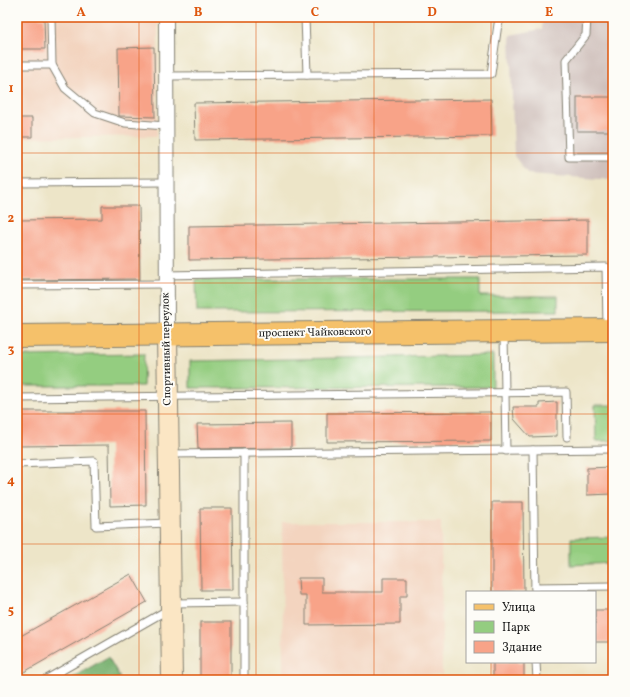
<svg xmlns="http://www.w3.org/2000/svg" width="630" height="697" font-family="Vollkorn,serif">
	<rect width="100%" height="100%" fill="#fdfcf7"/>
	<filter id="ink" filterUnits="userSpaceOnUse"><feTurbulence type="fractalNoise" baseFrequency=".025" numOctaves="2"/><feDisplacementMap in="SourceGraphic" scale="8" xChannelSelector="R" yChannelSelector="G"/><feConvolveMatrix kernelMatrix="1 2 1 2 8 2 1 2 1" color-interpolation-filters="sRGB"/></filter>
	<filter id="wash" filterUnits="userSpaceOnUse"><feTurbulence type="fractalNoise" baseFrequency=".012" numOctaves="4" result="noise"/><feDisplacementMap in="SourceGraphic" scale="16" xChannelSelector="R" yChannelSelector="G"/><feGaussianBlur stdDeviation="0.9" result="paint"/><feColorMatrix in="noise" values="0 0 0 0 0 0 0 0 0 0 0 0 0 0 0 0 0 1.4 0 .05"/><feComposite in="paint" operator="in"/></filter>
	<g filter="url(#wash)">
		<rect width="100%" height="100%" fill="#ede5c8"/>
		<!-- built -->
		<g fill="#f3d4bf">
			<polygon points="17,17 158,17 157,136 17,138"/>
			<polygon points="282,522 441,522 442,675 283,676"/>
		</g>
		<!-- industrial -->
		<polygon fill="#cfc0bb" points="543,17 613,17 613,180 528,174 514,156 510,35 542,29"/>
		<!-- green -->
		<g fill="#94cd80" stroke="#58744e">
			<polygon points="196,279 480,279 480,296 558,296 558,311 197,312"/>
			<polygon points="144,354 143,386 17,386 17,356"/>
			<polygon points="493,355 493,387 190,388 190,361"/>
			<polygon points="595,405 613,405 613,441 596,441"/>
			<polygon points="613,537 613,563 571,565 571,538"/>
		</g>
		<!-- forest -->
		<polygon fill="#77b06e" stroke="#4a6645" points="108,657 120,677 116,680 68,680"/>
		<g id="blocks">
			<!-- building -->
			<g fill="#f8a388">
				<polygon points="17,18 44,18 45,49 17,49"/>
				<polygon points="154,47 155,117 119,116 118,48"/>
				<rect x="577" y="97" width="36" height="34"/>
				<polygon points="491,99 492,136 195,140 194,103"/>
				<rect x="17" y="118" width="15" height="19"/>
				<polygon points="102,206 139,206 140,279 17,280 17,220 102,219"/>
				<polygon points="588,220 588,255 189,260 189,226"/>
				<polygon points="557,402 557,436 530,437 514,419 513,407 539,407 539,403"/>
				<polygon points="17,411 145,411 146,505 110,506 109,445 17,446"/>
				<polygon points="491,412 491,441 327,442 327,413"/>
				<polygon points="291,423 291,448 198,449 197,424"/>
				<polygon points="613,467 613,494 587,495 587,468"/>
				<polygon points="492,502 523,502 524,592 492,592"/>
				<polygon points="200,508 232,508 233,590 201,590"/>
				<polygon points="131,574 147,602 17,676 17,638"/>
				<polygon points="298,578 322,578 322,592 383,592 383,578 407,578 407,596 400,596 400,624 306,625 306,595 299,595"/>
				<rect x="595" y="610" width="18" height="32"/>
				<rect x="200" y="622" width="31" height="58"/>
				<rect x="493" y="662" width="31" height="18"/>
			</g>
		</g>
	</g>
	<g filter="url(#ink)">
		<use href="#blocks" fill-opacity="0" stroke="#848072" stroke-width="1"/>
		<g fill="none" stroke-linecap="round" stroke-linejoin="round">
			<defs>
				<g id="lane">
					<polyline points="51,17 52,65 65,88 95,113 125,123 166,126"/>
					<polyline points="305,17 307,75"/>
					<polyline points="587,17 586,35 566,60 569,157 613,157"/>
					<polyline points="17,65 52,65"/>
					<polyline points="166,76 491,74 498,24 502,17"/>
					<polyline points="17,183 166,182"/>
					<polyline points="166,275 606,267 607,328"/>
					<polyline points="17,285 166,284"/>
					<polyline points="504,334 506,451"/>
					<polyline points="17,398 566,392 567,437"/>
					<polyline points="533,450 535,592"/>
					<polyline points="244,453 244,680"/>
					<polyline points="169,454 613,449"/>
					<polyline points="17,464 94,461 96,526 168,523"/>
					<polyline points="535,587 613,586"/>
					<polyline points="173,603 244,602"/>
					<polyline points="536,662 537,680"/>
					<polyline points="45,680 169,609"/>
				</g>
				<polyline id="street" points="166,17 167,334"/>
				<polyline id="secondary" points="167,334 172,680"/>
				<polyline id="primary" points="17,336 613,330"/>
			</defs>
			<!-- lane casing -->
			<use href="#lane" stroke="#848072" stroke-width="9"/>
			<!-- street casing -->
			<use href="#street" stroke="#848072" stroke-width="16"/>
			<!-- secondary casing -->
			<use href="#secondary" stroke="#848072" stroke-width="22"/>
			<!-- primary casing -->
			<use href="#primary" stroke="#848072" stroke-width="24"/>
			<!-- lane -->
			<use href="#lane" stroke="#fff" stroke-width="7"/>
			<!-- street -->
			<use href="#street" stroke="#fff" stroke-width="14"/>
			<!-- secondary -->
			<use href="#secondary" stroke="#fbe6c4" stroke-width="20"/>
			<!-- primary -->
			<use href="#primary" stroke="#f5c16b" stroke-width="22"/>
		</g>
	</g>
	<!-- grid -->
	<path fill="none" stroke="#de560d" stroke-width="1" stroke-opacity="0.55" d="M 139,17 L 139,680M 256,17 L 256,680M 374,17 L 374,680M 491,17 L 491,592M 17,153 L 613,153M 17,283 L 613,283M 17,414 L 613,414M 17,544 L 613,544M 491,662 L 491,680"/>
	<g text-anchor="middle" dominant-baseline="central" stroke-width="4" stroke-linejoin="round" paint-order="stroke">
		<!-- street labels -->
		<g font-size="11" fill="#1c1c1c" stroke="#fdfcf7">
			<text transform="translate(315 333) rotate(-1)">проспект Чайковского</text>
			<text transform="translate(167 349) rotate(-91)">Спортивный переулок</text>
		</g>
	</g>
	<!-- margin -->
	<rect width="630" height="697" fill="none" stroke="#fdfcf7" stroke-width="44"/>
	<!-- legend -->
	<rect x="466" y="591" width="130" height="72" fill="#fdfcf7" stroke="#a3a29f"/>
	<rect x="474" y="604" width="20" height="6" fill="#f5c16b" stroke="#a3a29f"/>
	<text x="502" y="611" font-size="12" fill="#1c1c1c">Улица</text>
	<rect x="474" y="621" width="20" height="12" fill="#94cd80" stroke="#a3a29f"/>
	<text x="502" y="631" font-size="12" fill="#1c1c1c">Парк</text>
	<rect x="474" y="641" width="20" height="12" fill="#f8a388" stroke="#a3a29f"/>
	<text x="502" y="651" font-size="12" fill="#1c1c1c">Здание</text>
	<rect x="22" y="22" width="586" height="653" fill="none" stroke="#de560d" stroke-width="1.5"/>
	<g font-size="13" text-anchor="middle" font-weight="bold" fill="#de560d">
		<text x="81" y="16">A</text>
		<text x="198" y="16">B</text>
		<text x="315" y="16">C</text>
		<text x="432" y="16">D</text>
		<text x="549" y="16">E</text>
		<text x="11" y="92">1</text>
		<text x="11" y="222">2</text>
		<text x="11" y="353">3</text>
		<text x="11" y="484">4</text>
		<text x="11" y="614">5</text>
	</g>
</svg>
